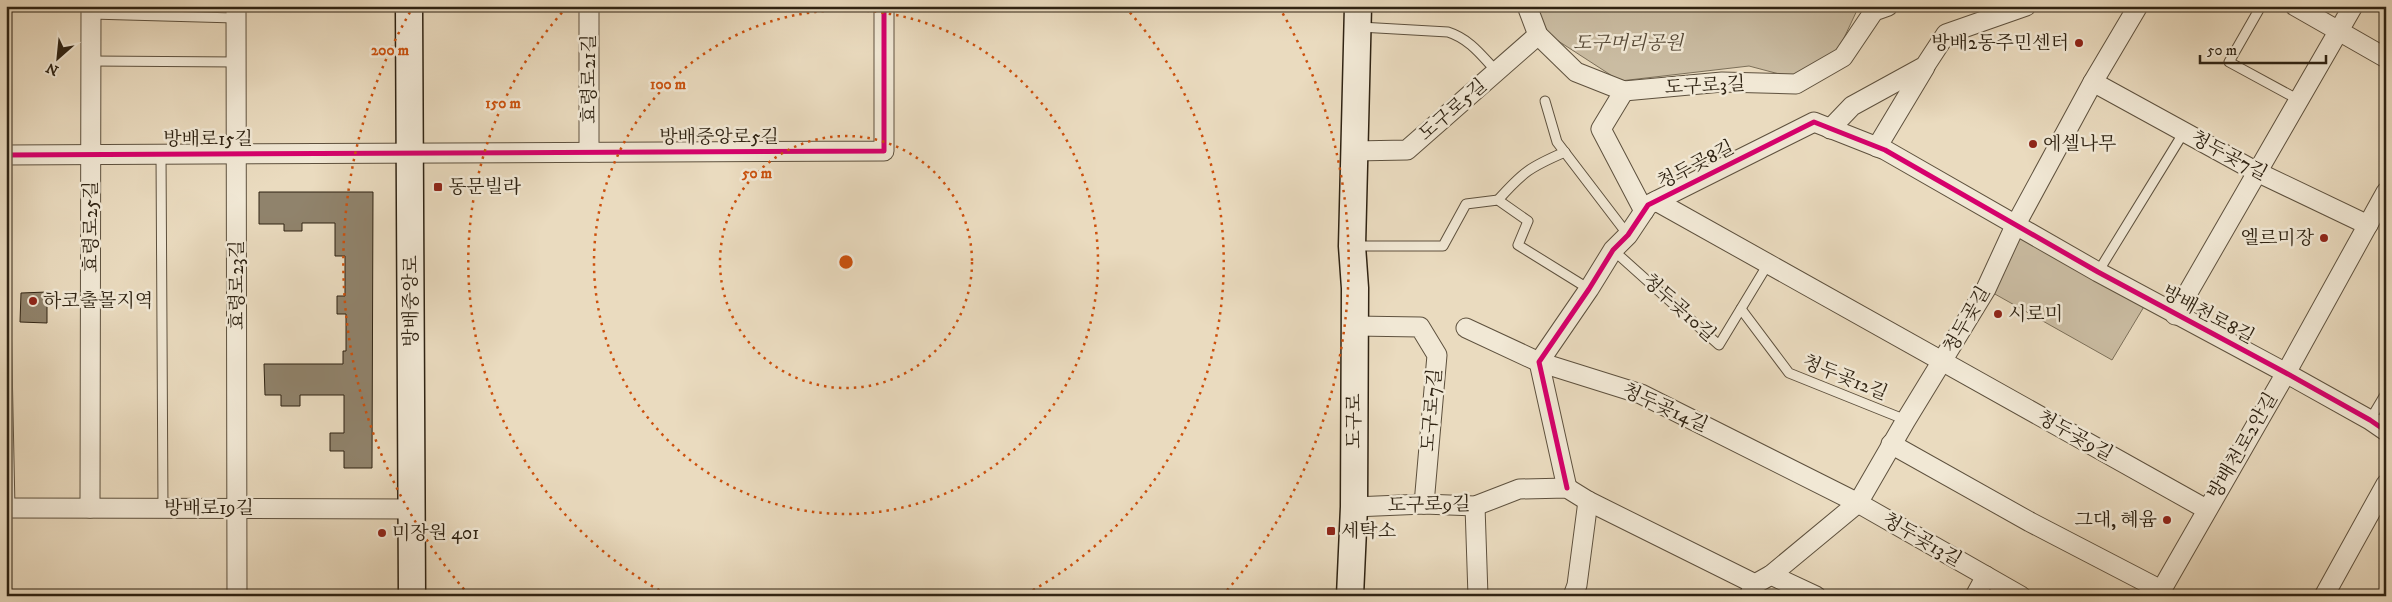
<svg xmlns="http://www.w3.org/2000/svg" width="2392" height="602" font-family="'IM FELL DW Pica','Noto Serif KR',serif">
	<rect width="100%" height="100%" fill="#eadbbf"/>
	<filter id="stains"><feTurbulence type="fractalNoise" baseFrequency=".004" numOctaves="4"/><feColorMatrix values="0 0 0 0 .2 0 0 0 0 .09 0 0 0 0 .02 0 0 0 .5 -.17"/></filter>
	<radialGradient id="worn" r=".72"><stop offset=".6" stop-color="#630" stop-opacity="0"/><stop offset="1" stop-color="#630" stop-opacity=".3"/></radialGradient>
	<!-- green -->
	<g fill="#cabca2" stroke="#7c705a">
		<polygon points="1535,6 1859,6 1836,55 1798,79 1749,66 1620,81 1549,35"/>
		<polygon points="2015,226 2148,300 2112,360 1986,289"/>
	</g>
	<!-- building -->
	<g fill="#90836c" stroke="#2f2313">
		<polygon points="259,192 373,192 372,468 344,468 344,451 330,451 330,433 344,433 344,395 300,395 300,406 281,406 281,395 265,395 264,364 343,364 343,351 346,351 346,314 337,314 337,296 345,296 345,256 335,256 335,223 302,223 302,231 284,231 284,224 259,224"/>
		<polygon points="47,292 47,323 20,322 21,293"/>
	</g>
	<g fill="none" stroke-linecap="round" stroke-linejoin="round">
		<defs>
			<g id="lane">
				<polyline points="2261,6 2229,62 2299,100"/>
				<polyline points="91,14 235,18"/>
				<path d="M 1360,27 L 1448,32 C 1470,39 1482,56 1497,72"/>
				<polyline points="91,61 237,62"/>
				<polyline points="1545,101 1557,142 1628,235"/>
				<polyline points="161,154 163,508"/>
				<path d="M 1498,200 C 1523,172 1530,167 1565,152"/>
				<polyline points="1353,246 1443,246 1466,204 1498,200 1528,221 1518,245 1589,289"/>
				<polyline points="1613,250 1719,345 1768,264"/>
				<polyline points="2098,272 2184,132"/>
				<polyline points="1741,309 1789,373 1906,420"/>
				<polyline points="6,315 10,508"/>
				<polyline points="2370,420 2386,393"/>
			</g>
			<g id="street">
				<polyline points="236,6 237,596"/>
				<polyline points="1527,6 1538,35 1576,72 1624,91 1722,82 1796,84 1843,57 1874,11 1888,6"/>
				<polyline points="2295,6 2386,58"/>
				<polyline points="2093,82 2257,172 2368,225"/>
				<polyline points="1624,91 1601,129 1644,211"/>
				<polyline points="1830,129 1852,106 1925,66 1946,34 2026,6"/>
				<polyline points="1877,147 1925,67"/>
				<polyline points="1354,151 1407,150 1538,35"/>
				<polyline points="589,152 589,6"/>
				<polyline points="6,155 884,151 884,6"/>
				<polyline points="1656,201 2206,509"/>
				<polyline points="2175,315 2353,6"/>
				<polyline points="1355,326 1420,327 1437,355 1424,504"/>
				<polyline points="1466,328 1539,362 1641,394 1858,503 2021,596"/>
				<polyline points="1891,444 2030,522 2161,590"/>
				<polyline points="1567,488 1539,362 1589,289 1613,250 1628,235 1648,205 1814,122 1885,150 2098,272 2286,373 2370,420 2386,431"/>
				<polyline points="1475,506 1478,596"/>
				<polyline points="1354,507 1424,504 1475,506 1519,489 1567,488 1588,501 1755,584"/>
				<polyline points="6,508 412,509"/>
				<polyline points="90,508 91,6"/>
				<polyline points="1771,575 1816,596"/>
				<polyline points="1573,596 1577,585 1588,501"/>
				<polyline points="1749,596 1755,584 1771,575 1858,503 1906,420 1986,289 2015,226 2093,82 2138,6"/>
				<polyline points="1975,596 1986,576"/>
				<polyline points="2158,596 2286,373 2386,192"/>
				<polyline points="2324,596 2386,484"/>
			</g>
			<g id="secondary">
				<polyline points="409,6 412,596"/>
				<polyline points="1350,596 1354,507 1355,288 1352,246 1358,6"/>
			</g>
		</defs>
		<!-- lane casing -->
		<use href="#lane" stroke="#5e513e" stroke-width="11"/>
		<!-- street casing -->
		<use href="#street" stroke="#5e513e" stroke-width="21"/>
		<!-- secondary casing -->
		<use href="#secondary" stroke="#2f2313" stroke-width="29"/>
		<!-- lane -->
		<use href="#lane" stroke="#f1e8d5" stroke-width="9"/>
		<!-- street -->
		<use href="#street" stroke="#f1e8d5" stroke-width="19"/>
		<!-- secondary -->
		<use href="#secondary" stroke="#f1e8d5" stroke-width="26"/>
		<defs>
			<g id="cycleway">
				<polyline points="6,155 884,151 884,6"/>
				<polyline points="1567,488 1539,362 1589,289 1613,250 1628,235 1648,205 1814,122 1885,150 2098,272 2286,373 2370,420 2386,431"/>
			</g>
		</defs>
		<!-- cycleway casing -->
		<use href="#cycleway" stroke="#f1e8d5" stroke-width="8"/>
		<!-- cycleway -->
		<use href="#cycleway" stroke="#d6006c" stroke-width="5"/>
	</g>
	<!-- distance rings -->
	<g fill="none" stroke="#cc510d" stroke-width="2.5" stroke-dasharray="2.5 5">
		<circle cx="846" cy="262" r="126"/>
		<circle cx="846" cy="262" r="252"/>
		<path d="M666 594A378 378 0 0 1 567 7M1125 7A378 378 0 0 1 1026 594"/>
		<path d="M469 595A503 503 0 0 1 413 7M1279 7A503 503 0 0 1 1223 595"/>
	</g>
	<!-- markers -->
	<g fill="#8f2418" stroke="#f1e8d5" stroke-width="2">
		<circle cx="2079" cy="43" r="5"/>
		<circle cx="2033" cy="144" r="5"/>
		<rect x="433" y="182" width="10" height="10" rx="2.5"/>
		<circle cx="2324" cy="238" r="5"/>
		<circle cx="33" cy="301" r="5"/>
		<circle cx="1998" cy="314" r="5"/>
		<circle cx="2167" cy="520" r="5"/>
		<rect x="1326" y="526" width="10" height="10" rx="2.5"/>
		<circle cx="382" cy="533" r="5"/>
	</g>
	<g text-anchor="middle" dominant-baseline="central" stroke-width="5" stroke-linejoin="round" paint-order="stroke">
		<!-- park labels -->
		<g font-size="19" font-style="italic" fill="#564937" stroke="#f1e8d5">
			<text x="1628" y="43">도구머리공원</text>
		</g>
		<!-- poi labels -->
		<g font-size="19" fill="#2f2313" stroke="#f1e8d5" text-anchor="start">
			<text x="2069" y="43" text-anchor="end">방배2동주민센터</text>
			<text x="2043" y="144">에셀나무</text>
			<text x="448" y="187">동문빌라</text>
			<text x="2314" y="238" text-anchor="end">엘르미장</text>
			<text x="43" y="301">하코출몰지역</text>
			<text x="2008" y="314">시로미</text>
			<text x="2157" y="520" text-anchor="end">그대, 혜윰</text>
			<text x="1341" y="531">세탁소</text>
			<text x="392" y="533">미장원 401</text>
		</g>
		<!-- street labels -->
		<g font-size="19" fill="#2f2313" stroke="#f1e8d5">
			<text transform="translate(589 79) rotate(-90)">효령로21길</text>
			<text transform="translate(1705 86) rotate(-3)">도구로3길</text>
			<text transform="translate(1453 110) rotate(-41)">도구로5길</text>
			<text x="719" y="137">방배중앙로5길</text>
			<text x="208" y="139">방배로15길</text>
			<text transform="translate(2229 156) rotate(28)">청두곶7길</text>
			<text transform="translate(1696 165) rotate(-27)">청두곶8길</text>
			<text transform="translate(91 227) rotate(-90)">효령로25길</text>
			<text transform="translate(237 285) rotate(-90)">효령로23길</text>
			<text transform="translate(411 301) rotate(-90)">방배중앙로</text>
			<text transform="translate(1679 308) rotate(42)">청두곶10길</text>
			<text transform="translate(2208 315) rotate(28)">방배천로8길</text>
			<text transform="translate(1967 320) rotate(-60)">청두곶길</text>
			<text transform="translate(1845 378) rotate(22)">청두곶12길</text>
			<text transform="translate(1665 408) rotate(24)">청두곶14길</text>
			<text transform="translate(1432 410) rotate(-85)">도구로7길</text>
			<text transform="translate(1354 421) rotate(-90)">도구로</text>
			<text transform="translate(2075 436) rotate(29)">청두곶9길</text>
			<text transform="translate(2243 446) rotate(-60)">방배천로2안길</text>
			<text transform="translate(1429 505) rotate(-1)">도구로9길</text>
			<text x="209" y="508">방배로19길</text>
			<text transform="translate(1922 540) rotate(30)">청두곶13길</text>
		</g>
	</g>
	<circle cx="846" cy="262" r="8" fill="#cc510d" stroke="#f1e8d5" stroke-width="2.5"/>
	<g font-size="15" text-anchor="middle" font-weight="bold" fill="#cc510d" stroke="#f1e8d5" stroke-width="5" stroke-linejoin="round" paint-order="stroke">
		<text x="390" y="55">200 m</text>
		<text x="668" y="89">100 m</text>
		<text x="503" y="108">150 m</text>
		<text x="757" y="178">50 m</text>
	</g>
	<!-- margin -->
	<rect width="2392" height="602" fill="none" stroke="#eadbbf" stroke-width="25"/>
	<rect x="8" y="8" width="2377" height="587" fill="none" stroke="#2f2313" stroke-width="2.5"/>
	<rect x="12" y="12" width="2367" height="577" fill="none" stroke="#2f2313"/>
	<!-- north arrow -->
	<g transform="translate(58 58) rotate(207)" stroke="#f1e8d5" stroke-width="4" paint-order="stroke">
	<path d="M0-4L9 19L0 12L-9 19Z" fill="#2f2313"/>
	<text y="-8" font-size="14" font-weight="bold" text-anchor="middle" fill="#2f2313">N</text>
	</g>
	<!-- scale -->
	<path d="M2200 55v8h126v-8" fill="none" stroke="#2f2313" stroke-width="2.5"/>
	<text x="2207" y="55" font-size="15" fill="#2f2313" stroke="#f1e8d5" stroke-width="4" paint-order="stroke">50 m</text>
	<rect width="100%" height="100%" filter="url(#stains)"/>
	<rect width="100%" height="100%" fill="url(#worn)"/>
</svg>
